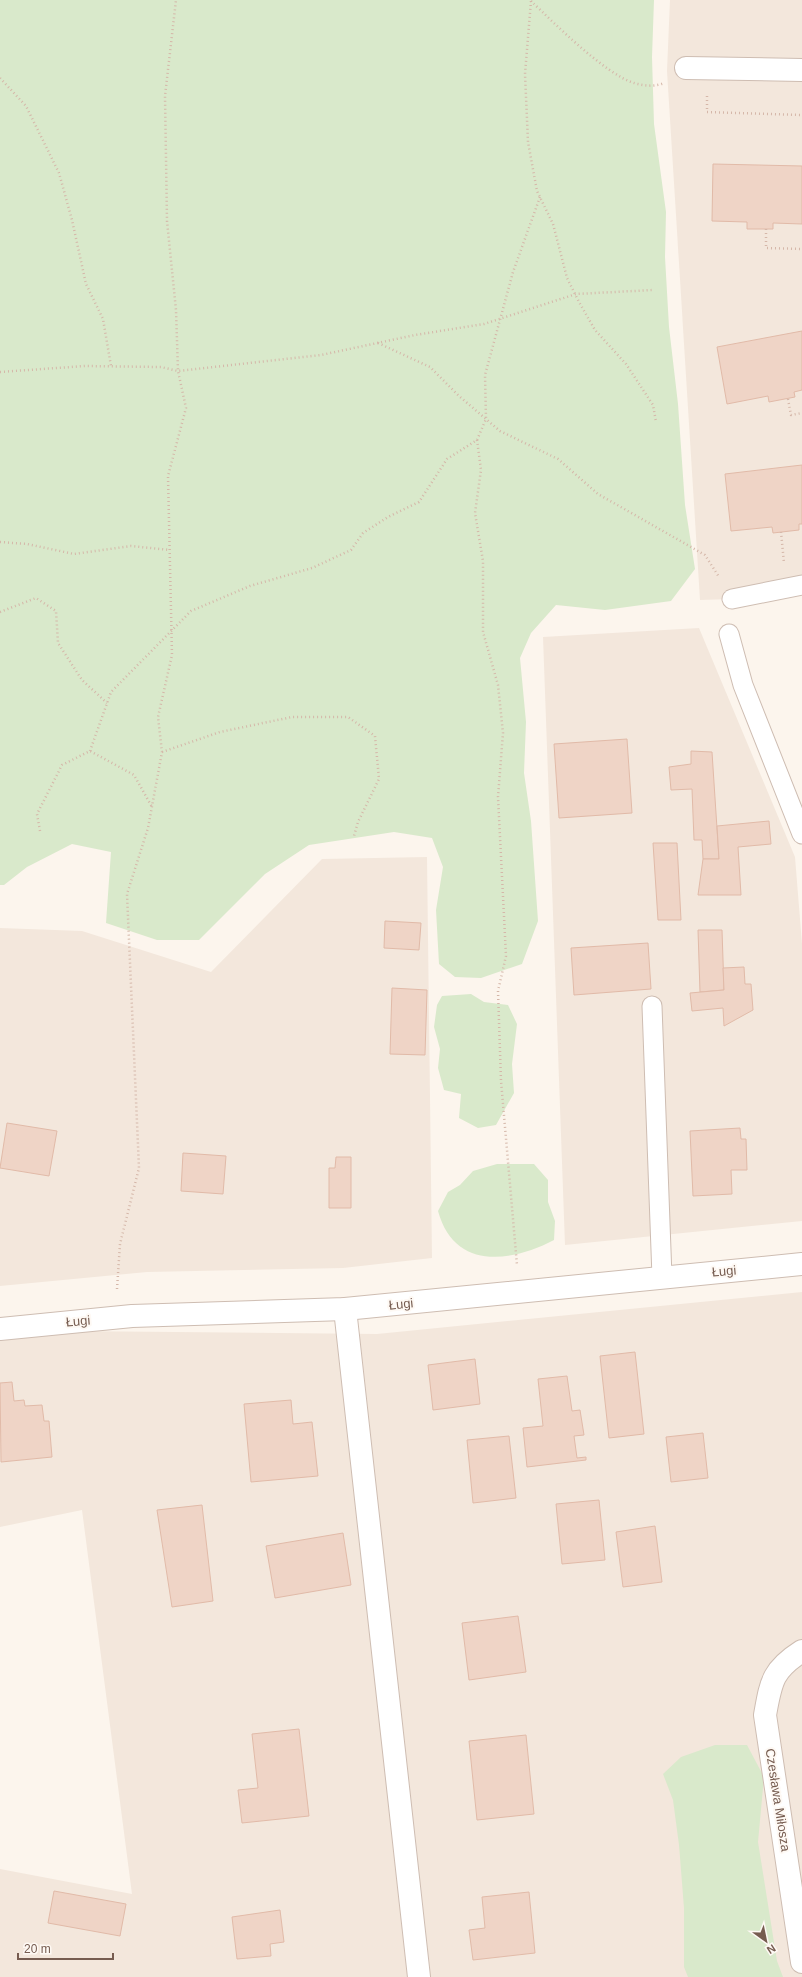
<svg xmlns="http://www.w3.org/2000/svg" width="802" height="1977" font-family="Arial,sans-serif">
	<rect width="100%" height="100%" fill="#fcf5ed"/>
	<!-- residential -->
	<g fill="#f3e7dc">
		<polygon points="670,0 802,0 802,585 732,599 700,600 667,71"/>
		<polygon points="699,628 795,857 802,944 802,1221 565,1245 543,637"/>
		<polygon points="427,857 432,1258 343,1268 147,1272 0,1286 0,928 82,931 211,972 322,859"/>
		<polygon points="802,1292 802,1977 0,1977 0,1869 132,1894 82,1510 0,1527 0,1341 68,1331 377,1334"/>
	</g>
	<!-- green -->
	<g fill="#d9e9cb">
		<polygon points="0,0 654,0 652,57 654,124 666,212 665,257 669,327 678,404 685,505 695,569 671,601 605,610 556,605 531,633 520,658 526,722 524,773 531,821 538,921 522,964 481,978 455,977 439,964 436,910 443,867 432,838 394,832 309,845 265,874 199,940 157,940 106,923 111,852 72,844 27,867 4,885 0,885"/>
		<polygon points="471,994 484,1002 508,1005 517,1024 512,1064 514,1093 496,1125 478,1128 459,1118 461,1094 444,1090 438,1068 440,1049 434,1027 437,1005 442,996"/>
		<path d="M 497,1164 L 534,1164 L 548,1180 L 548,1202 L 555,1221 L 554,1240 C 510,1263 454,1270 438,1211 L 448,1192 L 460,1185 L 473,1171 Z"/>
		<polygon points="715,1745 747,1745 764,1777 758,1842 777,1961 783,1977 688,1977 684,1967 684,1908 679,1845 673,1800 663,1774 681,1757"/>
	</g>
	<!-- building -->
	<g fill="#efd4c6" stroke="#e1baa8">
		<polygon points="713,164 802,166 802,224 773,223 773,229 747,229 747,222 712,221"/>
		<polygon points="802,331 802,390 794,392 795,397 769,402 768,396 727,404 717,347"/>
		<polygon points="802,465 802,524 799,524 799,530 773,533 772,527 731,531 725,474"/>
		<polygon points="627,739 632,813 559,818 554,744"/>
		<polygon points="691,751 712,752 719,859 703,859 702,840 694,840 692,789 671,790 669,767 691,764"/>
		<polygon points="769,821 771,844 738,847 741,895 698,895 703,859 719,859 717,826"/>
		<polygon points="653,843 677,843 681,920 658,920"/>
		<polygon points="385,921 421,923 419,950 384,948"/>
		<polygon points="698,930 722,930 724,990 700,992"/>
		<polygon points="648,943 651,989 574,995 571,948"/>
		<polygon points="744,967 745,984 751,984 753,1010 724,1026 723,1008 692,1011 690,993 724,990 723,968"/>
		<polygon points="392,988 427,990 425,1055 390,1054"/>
		<polygon points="7,1123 57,1131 49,1176 0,1168"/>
		<polygon points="740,1128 741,1139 746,1139 747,1170 731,1170 732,1194 693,1196 690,1131"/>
		<polygon points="183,1153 226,1156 223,1194 181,1191"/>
		<polygon points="336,1157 351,1157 351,1208 329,1208 329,1168 335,1168"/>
		<polygon points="635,1352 644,1434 609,1438 600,1356"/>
		<polygon points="475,1359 480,1404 433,1410 428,1365"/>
		<polygon points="567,1376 572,1411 580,1410 584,1435 574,1436 577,1458 586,1457 586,1460 527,1467 523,1428 543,1426 538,1379"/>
		<polygon points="12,1382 14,1401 24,1400 25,1406 42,1405 44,1421 49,1421 52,1457 1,1462 0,1383"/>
		<polygon points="291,1400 293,1424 312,1422 318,1476 251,1482 244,1404"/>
		<polygon points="703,1433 708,1478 671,1482 666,1437"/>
		<polygon points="509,1436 516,1498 473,1503 467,1440"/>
		<polygon points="599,1500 605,1560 562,1564 556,1504"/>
		<polygon points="202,1505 213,1601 172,1607 157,1510"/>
		<polygon points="655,1526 662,1582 623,1587 616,1532"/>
		<polygon points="343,1533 351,1585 275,1598 266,1546"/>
		<polygon points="518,1616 526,1672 469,1680 462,1623"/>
		<polygon points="299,1729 309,1816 242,1823 238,1790 258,1788 252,1734"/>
		<polygon points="526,1735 534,1814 477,1820 469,1741"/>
		<polygon points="54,1891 126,1904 120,1936 48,1923"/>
		<polygon points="529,1892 535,1953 473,1960 469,1930 485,1928 482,1897"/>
		<polygon points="280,1910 284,1942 270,1944 271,1956 237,1959 232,1917"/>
	</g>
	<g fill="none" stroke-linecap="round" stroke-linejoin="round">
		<defs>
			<g id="service">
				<polyline points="732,599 802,585"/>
				<polyline points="729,634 743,685 802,834"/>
				<polyline points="652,1006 662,1277"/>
			</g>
			<g id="minor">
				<polyline points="686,68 802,70"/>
				<polyline points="345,1309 419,1977"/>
				<polyline points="0,1329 132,1316 345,1309 802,1264"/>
				<path d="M 802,1651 C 772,1670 771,1682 765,1715 L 802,1962"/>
			</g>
		</defs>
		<!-- service casing -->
		<use href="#service" stroke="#cebdb2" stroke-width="21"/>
		<!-- minor casing -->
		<use href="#minor" stroke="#cebdb2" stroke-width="24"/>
		<!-- path -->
		<g stroke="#d5b7a9" stroke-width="2.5" stroke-dasharray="1 3" stroke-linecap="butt">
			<polyline points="531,1 525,74 528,142 537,191 553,224 567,278 579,302 595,330 626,364 653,405 656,422"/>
			<path d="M 531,1 C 554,23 605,74 634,83 C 644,86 655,87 664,83"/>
			<polyline points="0,78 26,106 59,173 72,220 86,284 103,319 111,366"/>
			<polyline points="707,96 707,112 802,115"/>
			<polyline points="766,229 766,248 802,249"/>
			<polyline points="378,343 430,367 459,396 500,431 558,459 598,494 705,555 719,577"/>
			<polyline points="0,372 85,366 161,367 178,371 321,355 415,335 484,324 576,294 653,290"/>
			<polyline points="788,399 791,415 802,413"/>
			<polyline points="477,440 481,470 475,513 483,561 483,632 498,685 503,733 498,797 506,956 498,991 501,1081 517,1265"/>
			<polyline points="781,532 784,563"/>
			<polyline points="0,542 27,544 74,554 131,546 170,550"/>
			<polyline points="0,612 36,598 56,611 58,643 82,680 107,703"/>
			<polyline points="90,751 111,692 191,611 250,586 312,568 351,550 363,533 388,517 419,502 447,459 477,440 486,419 485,375 513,272 540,197"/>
			<polyline points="162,752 220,732 292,717 348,717 375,736 379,779 358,822 354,836"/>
			<polyline points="40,831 37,814 62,765 90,751 134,775 152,807"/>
			<polyline points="117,1289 120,1244 139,1168 127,894 148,828 162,752 158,717 172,655 168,476 186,408 178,371 176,310 167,221 165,96 176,0"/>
		</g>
		<!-- service -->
		<use href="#service" stroke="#fff" stroke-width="19"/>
		<!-- minor -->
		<use href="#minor" stroke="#fff" stroke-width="22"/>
	</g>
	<g text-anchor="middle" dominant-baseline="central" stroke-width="4" stroke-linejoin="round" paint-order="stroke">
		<!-- street labels -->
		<g font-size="13" fill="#765c50" stroke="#fef9f4">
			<text transform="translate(724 1271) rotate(-5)">Ługi</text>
			<text transform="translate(401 1304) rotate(-6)">Ługi</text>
			<text transform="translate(78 1321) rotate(-5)">Ługi</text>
			<text transform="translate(778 1800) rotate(81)">Czesława Miłosza</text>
		</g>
	</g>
	<!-- north arrow -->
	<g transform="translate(766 1941) rotate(147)" stroke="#fef9f4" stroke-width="3" paint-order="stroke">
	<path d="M0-3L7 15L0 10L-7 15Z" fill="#765c50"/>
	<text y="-6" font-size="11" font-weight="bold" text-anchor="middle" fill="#765c50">N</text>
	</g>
	<!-- scale -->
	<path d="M18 1953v6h95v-6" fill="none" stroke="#765c50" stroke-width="2"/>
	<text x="24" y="1953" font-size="12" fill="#765c50" stroke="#fef9f4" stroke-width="3" paint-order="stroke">20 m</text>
</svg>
